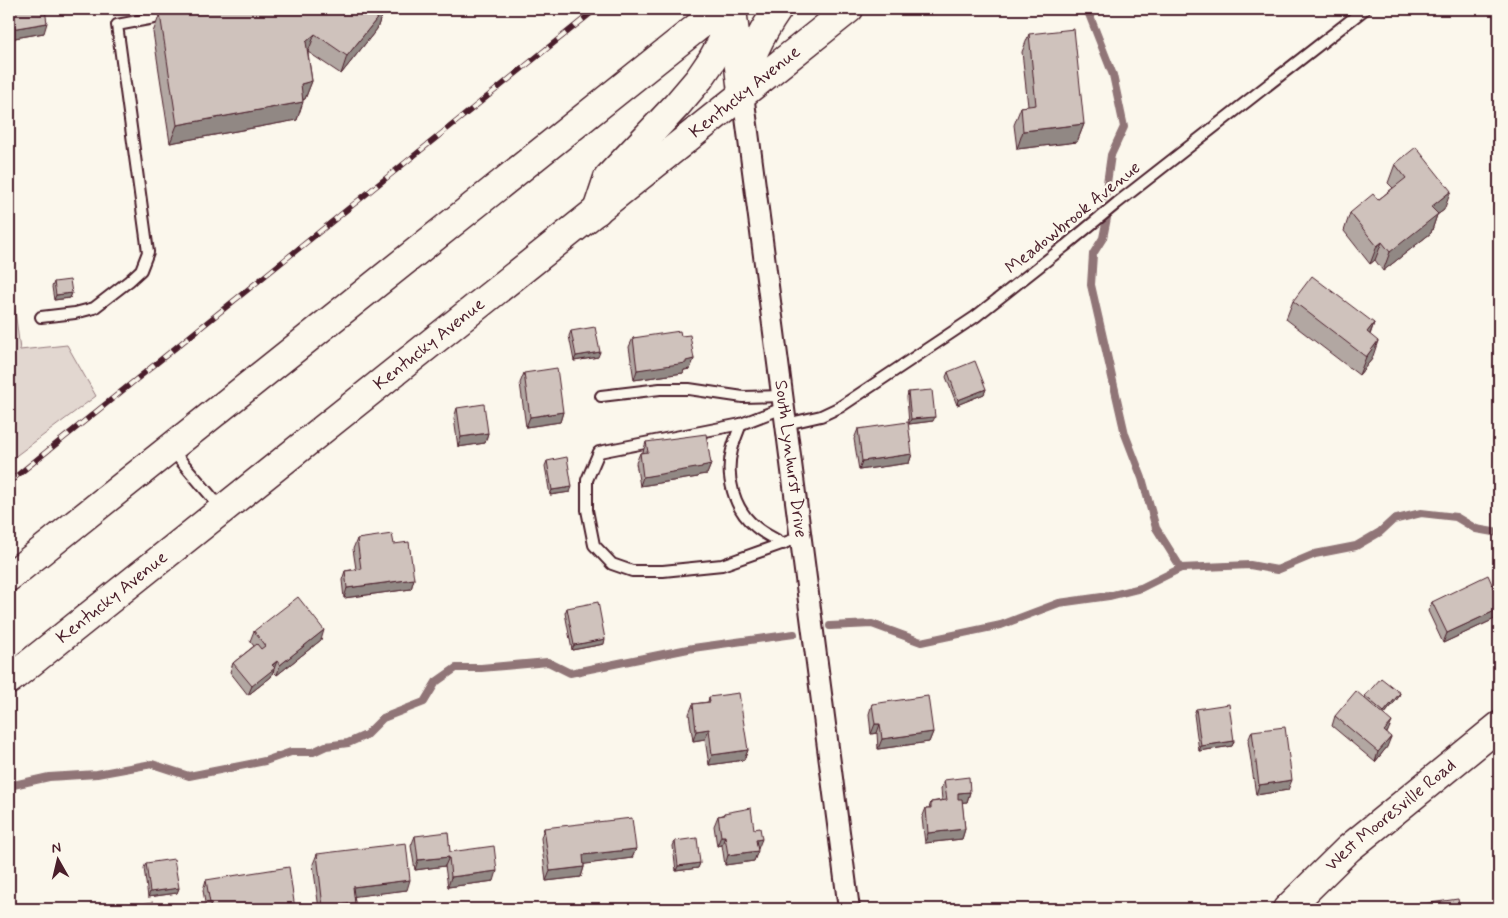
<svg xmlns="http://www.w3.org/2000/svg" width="1508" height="918" font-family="Mynerve,sans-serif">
	<rect width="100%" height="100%" fill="#fbf7ec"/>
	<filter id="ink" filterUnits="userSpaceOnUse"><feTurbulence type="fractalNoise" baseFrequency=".02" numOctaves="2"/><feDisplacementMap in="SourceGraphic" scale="10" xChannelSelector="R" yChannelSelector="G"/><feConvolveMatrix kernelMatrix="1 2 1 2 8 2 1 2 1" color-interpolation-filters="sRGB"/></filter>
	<g filter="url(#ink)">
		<!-- green -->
		<polygon fill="#e2d7d0" stroke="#967b7e" points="9,262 20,350 67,345 96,396 9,461"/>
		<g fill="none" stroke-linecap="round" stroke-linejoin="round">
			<!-- stream -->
			<g stroke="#907477" stroke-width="8">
				<polyline points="1087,9 1113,75 1124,127 1111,155 1105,197"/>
				<polyline points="1107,218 1103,238 1093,254 1091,285 1125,434 1142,478 1156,528 1181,568"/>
				<polyline points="830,626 872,624 921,642 1001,625 1059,603 1109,596 1141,588 1181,568 1250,565 1277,570 1315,554 1356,546 1380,532 1393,520 1421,513 1456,517 1476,529 1499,533"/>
				<polyline points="9,786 49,777 97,774 152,764 189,776 265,761 291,752 313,752 326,746 348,743 366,735 383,718 424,702 436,682 456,668 481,668 548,662 570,673 693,648 794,634"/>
			</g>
			<defs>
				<g id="lane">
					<polyline points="41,317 75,313 94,308 129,281 141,270 148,252 117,25 170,15"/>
					<polyline points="601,396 660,389 689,389 743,397 782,396"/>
					<polyline points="783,408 741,424 599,452 587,480 587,510 594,545 612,564 632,571 663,571 722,565 801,537"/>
					<path d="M 741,424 C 738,432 734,441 732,450 C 725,476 734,510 756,527 C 764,534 774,538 783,544"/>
					<polyline points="786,424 821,416 840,407 975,317 1065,246 1117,203 1365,9"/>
					<polyline points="171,449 221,508"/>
				</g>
				<g id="street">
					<path id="s1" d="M 743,94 L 849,909"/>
				</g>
				<g id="secondary">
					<polyline points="732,9 742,92"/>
					<path id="s2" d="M 1287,909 L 1348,849 L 1499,726"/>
				</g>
				<g id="primary">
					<path d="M 743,94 C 746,62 760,35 778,9"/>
					<polyline points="597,211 608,178 676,106 699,79 712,60 723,40 729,9"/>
					<polyline points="9,577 720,9"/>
					<path id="s3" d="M 9,680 L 849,9"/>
				</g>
			</defs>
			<!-- lane casing -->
			<use href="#lane" stroke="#4a1f2b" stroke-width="14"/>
			<!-- street casing -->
			<use href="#street" stroke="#4a1f2b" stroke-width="24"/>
			<!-- secondary casing -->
			<use href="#secondary" stroke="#4a1f2b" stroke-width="31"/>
			<!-- primary casing -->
			<use href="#primary" stroke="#4a1f2b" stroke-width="31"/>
			<!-- lane -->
			<use href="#lane" stroke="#fbf7ec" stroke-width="10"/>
			<!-- street -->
			<use href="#street" stroke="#fbf7ec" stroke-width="20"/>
			<!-- secondary -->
			<use href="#secondary" stroke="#fbf7ec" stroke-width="28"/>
			<!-- primary -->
			<use href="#primary" stroke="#fbf7ec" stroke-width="28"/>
			<defs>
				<polyline id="rail" points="9,482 596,9"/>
			</defs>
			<!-- rail casing -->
			<use href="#rail" stroke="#4a1f2b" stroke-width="5.5"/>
			<!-- rail -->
			<use href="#rail" stroke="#fbf7ec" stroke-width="4" stroke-dasharray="11" stroke-linecap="butt"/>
		</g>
		<!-- wall -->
		<g fill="#b2a7a2" stroke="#4a1f2b">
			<polygon points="9,9 44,33 9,39"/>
			<polygon points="383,11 377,29 341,74 308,52 308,53 312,81 305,99 303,100 297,120 170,143 153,32 160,14"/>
			<polygon points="1029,34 1084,124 1077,142 1017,149 1014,125 1021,107 1028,106 1022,52"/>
			<polygon points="1395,164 1444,210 1437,215 1431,233 1383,271 1375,260 1370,264 1344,231 1350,213 1378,200 1393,188 1388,183"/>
			<polygon points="54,282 72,293 70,298 54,300 52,287"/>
			<polygon points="1293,301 1374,323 1370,335 1372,359 1359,375 1286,319"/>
			<polygon points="571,331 598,357 574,361 569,336"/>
			<polygon points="681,336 694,359 690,369 684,370 683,373 634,380 629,347 633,338"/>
			<polygon points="948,372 986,389 984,394 957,405 946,377"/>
			<polygon points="524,373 563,412 560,422 526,427 520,383"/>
			<polygon points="908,392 933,421 909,424 907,397"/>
			<polygon points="457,408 488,433 485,443 458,447 454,418"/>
			<polygon points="858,429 912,454 909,463 859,470 854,439"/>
			<polygon points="646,442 711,464 707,474 699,475 698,477 640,486 636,463 640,453 643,452"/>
			<polygon points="547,461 570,492 550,495 545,466"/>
			<polygon points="357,539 394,544 414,579 411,589 344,598 342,580 345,571 356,569 353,549"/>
			<polygon points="1432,602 1499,617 1443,643 1428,611"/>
			<polygon points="567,608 604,644 572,650 565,613"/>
			<polygon points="254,631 321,640 277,675 273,671 271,677 248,695 230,672 233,663 254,646 250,641"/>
			<polygon points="1400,693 1398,698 1384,715 1388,731 1387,733 1387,747 1375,762 1332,726 1335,716 1365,699 1365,696"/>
			<polygon points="709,697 748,750 744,760 709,765 705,739 693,741 689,714 693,704 708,702"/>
			<polygon points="872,704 933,732 929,742 878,749 877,733 871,734 869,714"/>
			<polygon points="1196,709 1234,741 1232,746 1199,751 1194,714"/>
			<polygon points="1252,731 1288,790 1256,795 1248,741"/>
			<polygon points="944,780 970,792 967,802 962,802 965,829 962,839 925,843 922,818 926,808 929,808 931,802 942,800 941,789"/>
			<polygon points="724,813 754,829 758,849 754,861 725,865 722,845 717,846 714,826 718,816 723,815"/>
			<polygon points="544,828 636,849 632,858 584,864 584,867 581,877 546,881 541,838"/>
			<polygon points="415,836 450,852 494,881 448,887 445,866 415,870 411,846"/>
			<polygon points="675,841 700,863 698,868 676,871 673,846"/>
			<polygon points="317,854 407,890 354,896 355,903 353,909 319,909 313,864"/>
			<polygon points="146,863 179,888 177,893 148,897 144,868"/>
			<polygon points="206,880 295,909 206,909 203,890"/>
		</g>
		<!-- shaded-wall -->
		<g fill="#918884" stroke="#4a1f2b">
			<polygon points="383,11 377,29 341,74 347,56"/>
			<polygon points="47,23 44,33 9,39 9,34 11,29"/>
			<polygon points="315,34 308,52 299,61 306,42"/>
			<polygon points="312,81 305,99 294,102 301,84"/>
			<polygon points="303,102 297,120 170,143 177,125"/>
			<polygon points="1084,124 1077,142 1017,149 1023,131"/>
			<polygon points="1451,191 1444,210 1437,215 1431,233 1383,271 1390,252 1431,207"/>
			<polygon points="1382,242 1375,260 1370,264 1377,246"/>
			<polygon points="72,293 70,298 54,300 56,295"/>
			<polygon points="1374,323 1367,342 1367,332"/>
			<polygon points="1378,341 1372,359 1359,375 1366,357"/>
			<polygon points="600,352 598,357 574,361 576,356"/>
			<polygon points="694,359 690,369 684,370 683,373 634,380 637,370"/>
			<polygon points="986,389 984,394 957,405 958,400"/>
			<polygon points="563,412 560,422 526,427 530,417"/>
			<polygon points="935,417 933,421 909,424 911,419"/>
			<polygon points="488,433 485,443 458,447 461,437"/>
			<polygon points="912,454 909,463 859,470 862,461"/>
			<polygon points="711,464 707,474 699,475 698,477 640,486 643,477"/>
			<polygon points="572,487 570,492 550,495 552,490"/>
			<polygon points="414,579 411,589 344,598 347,588"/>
			<polygon points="1499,609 1499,617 1443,643 1447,633"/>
			<polygon points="324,630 321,640 277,675 280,665"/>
			<polygon points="605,639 604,644 572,650 574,645"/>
			<polygon points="277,661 271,677 248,695 252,686"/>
			<polygon points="1400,693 1398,698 1382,717 1384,712"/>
			<polygon points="1392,722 1388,731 1380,741 1384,731"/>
			<polygon points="875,724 880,724 877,733 871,734"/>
			<polygon points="709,729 705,739 693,741 696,731"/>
			<polygon points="933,732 929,742 878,749 882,739"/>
			<polygon points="1391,737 1387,747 1375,762 1378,752"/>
			<polygon points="1234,741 1232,746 1199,751 1201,746"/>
			<polygon points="748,750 744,760 709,765 712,755"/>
			<polygon points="1292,780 1288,790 1256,795 1259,785"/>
			<polygon points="970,792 967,802 954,803 958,793"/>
			<polygon points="965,829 962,839 925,843 928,833"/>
			<polygon points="721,836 725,836 722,845 717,846"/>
			<polygon points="762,839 758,849 753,850 756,840"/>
			<polygon points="636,849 632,858 579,865 583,855"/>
			<polygon points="758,851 754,861 725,865 728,855"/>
			<polygon points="449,857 445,866 415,870 418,860"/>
			<polygon points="700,863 698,868 676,871 678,866"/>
			<polygon points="584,867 581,877 546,881 550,871"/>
			<polygon points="497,871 494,881 448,887 451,877"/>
			<polygon points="410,880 407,890 350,897 353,887"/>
			<polygon points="179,888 177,893 148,897 150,892"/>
			<polygon points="355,903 353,909 322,909 323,907"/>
		</g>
		<!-- building -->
		<g fill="#cfc2bc" stroke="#4a1f2b">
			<polygon points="9,9 45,9 47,23 11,29 9,18"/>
			<polygon points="186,9 380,9 383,11 347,56 315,34 306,42 312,81 301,84 303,102 177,125 160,14"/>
			<polygon points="1074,29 1084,124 1023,131 1021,107 1036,105 1029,34"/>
			<polygon points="1416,147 1451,191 1431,207 1438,214 1390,252 1382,242 1377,246 1350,213 1373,194 1378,200 1406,178 1395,164"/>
			<polygon points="1312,276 1374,323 1367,332 1378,341 1366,357 1293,301"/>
			<polygon points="70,280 72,293 56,295 54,282"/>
			<polygon points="595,327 600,352 576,356 571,331"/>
			<polygon points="680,331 681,336 690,335 694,359 686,361 686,363 637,370 633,338"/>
			<polygon points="975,361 986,389 958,400 948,372"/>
			<polygon points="557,368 563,412 530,417 524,373"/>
			<polygon points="932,390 935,417 911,419 908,392"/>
			<polygon points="484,404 488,433 461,437 457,408"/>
			<polygon points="908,422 912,454 862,461 858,429"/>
			<polygon points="706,434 711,464 702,466 702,467 643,477 640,453 648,452 646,442"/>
			<polygon points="567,457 572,487 552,490 547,461"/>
			<polygon points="392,534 394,544 409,542 414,579 347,588 345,571 361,569 357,539"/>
			<polygon points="1488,575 1499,600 1499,609 1447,633 1432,602"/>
			<polygon points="298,597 324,630 280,665 277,661 272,665 275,668 252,686 233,663 257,644 261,649 265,646 254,631"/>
			<polygon points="598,602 605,639 574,645 567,608"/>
			<polygon points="1381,678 1400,693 1384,712 1365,696"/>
			<polygon points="1356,691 1392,722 1384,731 1391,737 1378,752 1335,716"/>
			<polygon points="739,693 748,750 712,755 709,729 696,731 693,704 710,702 709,697"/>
			<polygon points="928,696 933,732 882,739 880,724 875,724 872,704"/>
			<polygon points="1229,704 1234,741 1201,746 1196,709"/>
			<polygon points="1285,727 1292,780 1259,785 1252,731"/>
			<polygon points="969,777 970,792 958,793 958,799 962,799 965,829 928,833 926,808 931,808 931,802 947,800 944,780"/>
			<polygon points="751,808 754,829 760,828 762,839 756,840 758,851 728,855 725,836 721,836 718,816 725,815 724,813"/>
			<polygon points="632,818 636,849 583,855 584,867 550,871 544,828"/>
			<polygon points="448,832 450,852 494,846 497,871 451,877 449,857 418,860 415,836"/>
			<polygon points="697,838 700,863 678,866 675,841"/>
			<polygon points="406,843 410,880 353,887 355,903 323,907 317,854"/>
			<polygon points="174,859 179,888 150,892 146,863"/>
			<polygon points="289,867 295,909 211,909 206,880"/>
			<polygon points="1458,899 1460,909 1409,909 1409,906"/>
			<polygon points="153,902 154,909 112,909"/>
		</g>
	</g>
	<g text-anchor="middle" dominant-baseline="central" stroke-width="5" stroke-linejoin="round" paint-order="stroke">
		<!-- street labels -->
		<g font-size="18" fill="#4a1f2b" stroke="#fbf7ec">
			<text stroke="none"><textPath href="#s3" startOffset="942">Kentucky Avenue</textPath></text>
			<text transform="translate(1073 218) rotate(-39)">Meadowbrook Avenue</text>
			<text stroke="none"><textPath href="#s3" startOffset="538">Kentucky Avenue</textPath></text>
			<text stroke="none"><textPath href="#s1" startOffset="368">South Lynhurst Drive</textPath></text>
			<text stroke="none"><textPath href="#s3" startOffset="132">Kentucky Avenue</textPath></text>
			<text stroke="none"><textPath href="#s2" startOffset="140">West Mooresville Road</textPath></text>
		</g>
	</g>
	<!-- margin -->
	<rect width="1508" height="918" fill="none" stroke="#fbf7ec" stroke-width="30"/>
	<rect x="15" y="15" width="1478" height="888" fill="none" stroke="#4a1f2b" stroke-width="2" filter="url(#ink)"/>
	<!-- north arrow -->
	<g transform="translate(58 860) rotate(352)" stroke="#fbf7ec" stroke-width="4" paint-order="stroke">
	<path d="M0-4L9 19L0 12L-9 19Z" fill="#4a1f2b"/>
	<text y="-8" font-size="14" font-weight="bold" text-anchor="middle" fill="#4a1f2b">N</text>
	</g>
</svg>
